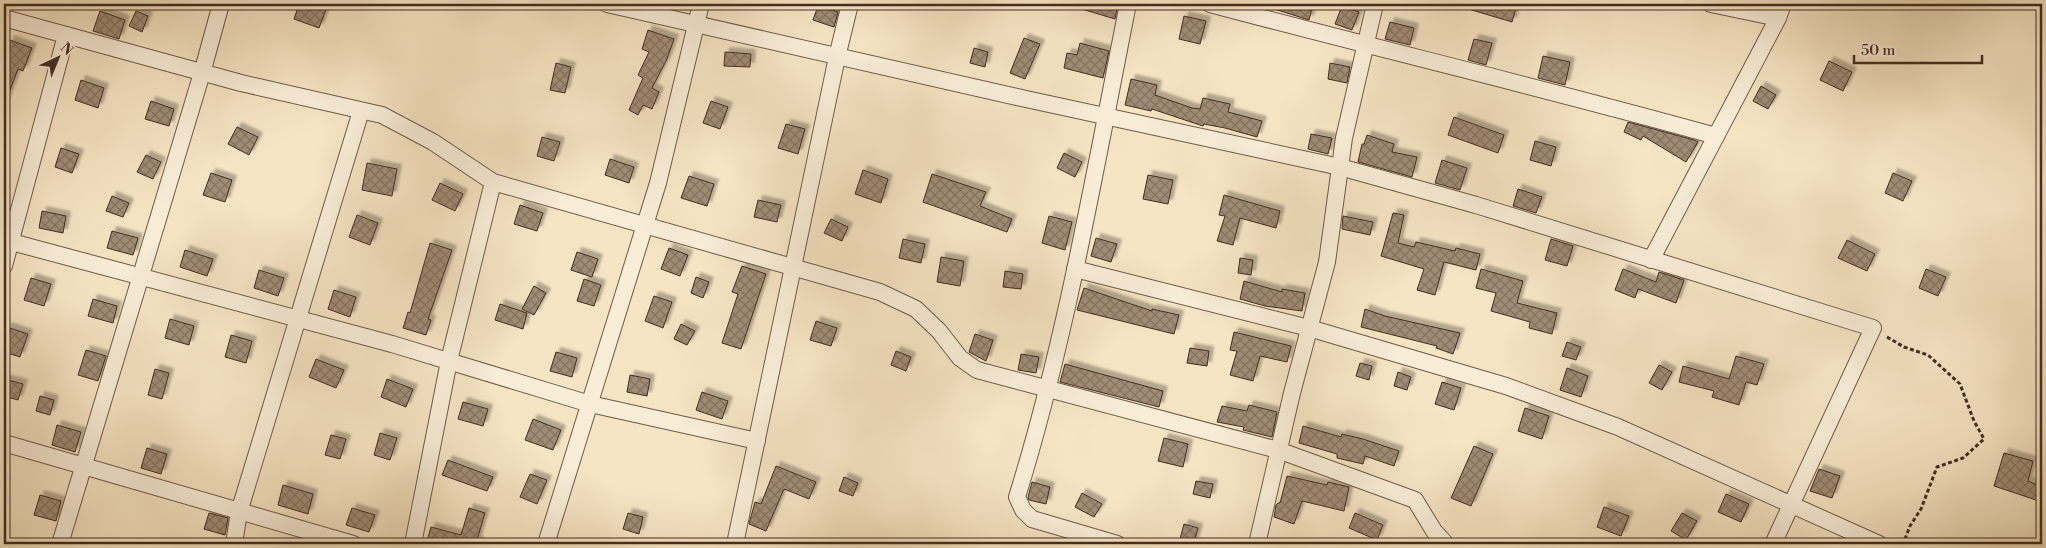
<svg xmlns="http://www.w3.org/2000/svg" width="2046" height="548" font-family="'Libre Bodoni',serif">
	<defs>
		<pattern id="building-cross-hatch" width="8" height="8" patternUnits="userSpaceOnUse" patternTransform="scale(1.25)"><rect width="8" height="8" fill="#a08c76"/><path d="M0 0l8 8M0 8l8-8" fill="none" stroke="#847360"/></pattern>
		<filter id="shadow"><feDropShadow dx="4.5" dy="-4.5" stdDeviation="1" flood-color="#0004"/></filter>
	</defs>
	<rect width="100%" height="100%" fill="#f6e4c3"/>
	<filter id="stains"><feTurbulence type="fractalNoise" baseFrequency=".004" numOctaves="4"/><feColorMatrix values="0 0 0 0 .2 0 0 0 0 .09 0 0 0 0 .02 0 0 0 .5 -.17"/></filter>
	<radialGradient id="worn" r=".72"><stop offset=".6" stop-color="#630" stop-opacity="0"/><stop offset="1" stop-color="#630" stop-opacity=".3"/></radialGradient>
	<!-- building -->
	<g fill="url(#building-cross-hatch)" stroke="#432d22" filter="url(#shadow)">
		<polygon points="299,4 328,4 319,28 294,19"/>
		<polygon points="1075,4 1118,4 1115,19 1075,7"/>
		<polygon points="1268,4 1313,4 1309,20 1268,7"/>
		<polygon points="1466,4 1517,4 1512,22 1465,8"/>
		<polygon points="818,6 838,12 834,27 813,20"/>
		<polygon points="1342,6 1359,12 1352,30 1335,24"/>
		<polygon points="100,11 125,20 119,39 93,31"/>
		<polygon points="136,11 148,16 142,32 129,26"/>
		<polygon points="1184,16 1206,21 1200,44 1179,39"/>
		<polygon points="1390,22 1414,28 1410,45 1385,39"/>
		<polygon points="648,30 674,39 667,59 652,88 659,92 652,109 643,105 638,115 629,110 643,78 638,75 649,52 642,49"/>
		<polygon points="1024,38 1040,44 1025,79 1010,73"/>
		<polygon points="1474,39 1492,43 1486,65 1468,60"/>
		<polygon points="10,40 32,48 23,71 18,69 5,103 4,58"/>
		<polygon points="1080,43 1109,51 1103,78 1064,68 1067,53 1077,55"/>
		<polygon points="974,48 988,52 985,67 970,63"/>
		<polygon points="725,52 751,54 750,67 724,66"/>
		<polygon points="1543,56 1570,62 1565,85 1538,78"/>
		<polygon points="1829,61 1852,72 1843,91 1820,80"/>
		<polygon points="556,63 571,67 565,93 550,90"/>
		<polygon points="1330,63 1350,67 1347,83 1328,79"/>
		<polygon points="1131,79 1157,85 1155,95 1192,108 1200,109 1203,98 1230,104 1228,112 1262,121 1257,137 1225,128 1204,124 1203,126 1152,109 1151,111 1125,105"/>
		<polygon points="81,80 104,88 98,108 75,100"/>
		<polygon points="1761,86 1776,95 1768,109 1753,101"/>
		<polygon points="151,101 174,109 169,126 145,119"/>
		<polygon points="711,101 728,107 720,129 703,123"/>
		<polygon points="1454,117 1504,135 1498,153 1448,135"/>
		<polygon points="1628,122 1694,140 1698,142 1686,162 1643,136 1641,140 1624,132"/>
		<polygon points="786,124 805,129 798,154 778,148"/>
		<polygon points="237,127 258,137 249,155 228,144"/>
		<polygon points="1311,134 1332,138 1328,154 1308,149"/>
		<polygon points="1367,135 1394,144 1392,152 1417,157 1412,177 1358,162 1362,144 1364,144"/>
		<polygon points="542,137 560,142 554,161 537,156"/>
		<polygon points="1535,141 1556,147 1551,166 1530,160"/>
		<polygon points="61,148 79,154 72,173 55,167"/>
		<polygon points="1064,153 1082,162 1075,177 1057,168"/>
		<polygon points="146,155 161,162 153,179 137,172"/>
		<polygon points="610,159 634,167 629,183 605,175"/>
		<polygon points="1442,160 1467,168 1460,190 1435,183"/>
		<polygon points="367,163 397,169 392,196 362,190"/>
		<polygon points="863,170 888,179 881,203 855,194"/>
		<polygon points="211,173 232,180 225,202 203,195"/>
		<polygon points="1893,173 1912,181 1903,201 1885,193"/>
		<polygon points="932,174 986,192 980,206 1012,219 1007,232 923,202"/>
		<polygon points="1148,175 1173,180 1168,204 1143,199"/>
		<polygon points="689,176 714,184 707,206 681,198"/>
		<polygon points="440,183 463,194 455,211 432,200"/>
		<polygon points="1518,189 1542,197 1536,213 1513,206"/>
		<polygon points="1224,195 1280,211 1276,228 1240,218 1233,245 1217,241 1225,216 1219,215"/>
		<polygon points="112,196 129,203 123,217 106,211"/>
		<polygon points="758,200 781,205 777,222 754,217"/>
		<polygon points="520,205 543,213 537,231 514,224"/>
		<polygon points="42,211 66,216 63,233 39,228"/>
		<polygon points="1393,213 1404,215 1398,243 1414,247 1416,242 1455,251 1456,248 1480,254 1476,270 1444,262 1435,295 1417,290 1424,269 1381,256"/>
		<polygon points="357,215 378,223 370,245 349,237"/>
		<polygon points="1049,216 1072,222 1065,250 1042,243"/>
		<polygon points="1343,216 1373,222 1370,235 1342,229"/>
		<polygon points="831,219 848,227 842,241 824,233"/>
		<polygon points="112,231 138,238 133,255 107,248"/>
		<polygon points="1096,238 1117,244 1111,262 1091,256"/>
		<polygon points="903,239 925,244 921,263 899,258"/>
		<polygon points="1551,239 1573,246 1567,266 1545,260"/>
		<polygon points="1847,240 1875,254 1867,271 1838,258"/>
		<polygon points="430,243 452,250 428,319 431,320 426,335 403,328 408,312 410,313"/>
		<polygon points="669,248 688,255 680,276 661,269"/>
		<polygon points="185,250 213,259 207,276 180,267"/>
		<polygon points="577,252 598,259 592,277 571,270"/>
		<polygon points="941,257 964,261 960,286 937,282"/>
		<polygon points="1240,258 1253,260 1251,275 1238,273"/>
		<polygon points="742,266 766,274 741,349 722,343 738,294 732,292"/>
		<polygon points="1481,269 1523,281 1517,303 1557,313 1552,334 1529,328 1530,322 1491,311 1496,293 1476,288"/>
		<polygon points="1623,269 1656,282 1659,272 1684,280 1676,303 1638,289 1635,298 1615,290"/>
		<polygon points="1926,269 1946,277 1938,296 1919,288"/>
		<polygon points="259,270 284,278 278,296 254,288"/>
		<polygon points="1005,271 1023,274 1021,289 1003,287"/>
		<polygon points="696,277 709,282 703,298 691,293"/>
		<polygon points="31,278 51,284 44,306 24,300"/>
		<polygon points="584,279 601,285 594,306 577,301"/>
		<polygon points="1244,281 1282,292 1282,289 1305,293 1302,311 1265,306 1240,299"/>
		<polygon points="534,286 546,293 534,315 522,309"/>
		<polygon points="1084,288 1152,311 1152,309 1179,315 1174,334 1077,310"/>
		<polygon points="334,290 356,297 350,317 328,309"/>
		<polygon points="654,296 672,302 663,328 645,321"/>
		<polygon points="93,299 117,306 113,323 88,316"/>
		<polygon points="500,304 527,313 523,329 495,320"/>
		<polygon points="1365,309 1385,316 1460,333 1453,354 1436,348 1437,346 1361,327"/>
		<polygon points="170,319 194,326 189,345 165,338"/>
		<polygon points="816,321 837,328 831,346 810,340"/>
		<polygon points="681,324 695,331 687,345 674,339"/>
		<polygon points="7,327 28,334 20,357 4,352 4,337"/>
		<polygon points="1234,332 1291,346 1287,362 1260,356 1253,381 1230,375 1237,351 1230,350"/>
		<polygon points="975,334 993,340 986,361 969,352"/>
		<polygon points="231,335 252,341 246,363 225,357"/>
		<polygon points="1567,342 1581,347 1576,360 1562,356"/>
		<polygon points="1190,348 1209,351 1207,366 1187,363"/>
		<polygon points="86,350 106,356 98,381 78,375"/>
		<polygon points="896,351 911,357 906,371 891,365"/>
		<polygon points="556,352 577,358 572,377 550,371"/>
		<polygon points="1021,354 1039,357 1036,373 1018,370"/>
		<polygon points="1736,356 1764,364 1757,385 1746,382 1739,405 1712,397 1714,391 1679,382 1683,366 1729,379"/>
		<polygon points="316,359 344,370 336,388 309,377"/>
		<polygon points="1360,363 1372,366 1369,380 1356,376"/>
		<polygon points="1065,364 1163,391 1159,407 1060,382"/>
		<polygon points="1659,365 1672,372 1662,390 1649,383"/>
		<polygon points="1567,368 1588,376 1581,397 1560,390"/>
		<polygon points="155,369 169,373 162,399 148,395"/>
		<polygon points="1398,372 1411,377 1407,390 1394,386"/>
		<polygon points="630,375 650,379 647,396 627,392"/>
		<polygon points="4,379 23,384 18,400 4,396"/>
		<polygon points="387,379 413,389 406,407 381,397"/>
		<polygon points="1442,382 1461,388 1454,410 1435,404"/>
		<polygon points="702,392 728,401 722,419 696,410"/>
		<polygon points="40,396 54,400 50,415 36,411"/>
		<polygon points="463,402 488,409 483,426 458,419"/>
		<polygon points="1249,405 1277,412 1272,437 1243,430 1244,427 1217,422 1222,406 1247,411"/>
		<polygon points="1525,408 1549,416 1542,439 1518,431"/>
		<polygon points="533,419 561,430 553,450 525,440"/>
		<polygon points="57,425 81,432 75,452 52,445"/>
		<polygon points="1303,426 1341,437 1342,434 1363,439 1399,451 1394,466 1365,456 1363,464 1337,458 1337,454 1299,443"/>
		<polygon points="380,433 397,438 390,460 374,455"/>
		<polygon points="331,435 346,439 340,459 325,455"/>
		<polygon points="1164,438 1188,444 1183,467 1158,461"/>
		<polygon points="1474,446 1493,454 1471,506 1451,498"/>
		<polygon points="147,448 167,454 161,474 141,468"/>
		<polygon points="2004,453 2033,461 2028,481 2042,487 2042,502 1994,486"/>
		<polygon points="448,460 493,477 487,491 442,475"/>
		<polygon points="776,466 816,482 809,499 784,489 766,531 749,524 755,502 761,504"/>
		<polygon points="1819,469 1840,476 1832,498 1810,491"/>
		<polygon points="530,474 547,480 537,504 520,497"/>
		<polygon points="1287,476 1327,485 1328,482 1349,487 1344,511 1302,501 1294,524 1274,517 1276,505 1278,503 1280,503"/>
		<polygon points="844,477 858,483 853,496 839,491"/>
		<polygon points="1196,481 1213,484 1210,498 1193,494"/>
		<polygon points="1032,482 1050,487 1046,504 1029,500 1028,497"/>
		<polygon points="283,485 313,494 308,514 278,505"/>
		<polygon points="1082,493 1102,504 1094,517 1075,507"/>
		<polygon points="1726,494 1749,504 1741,522 1718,512"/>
		<polygon points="40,495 61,501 56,521 34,515"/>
		<polygon points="1604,507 1629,516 1621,536 1597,527"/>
		<polygon points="352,508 375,515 369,532 346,525"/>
		<polygon points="469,508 485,513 477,540 479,541 478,544 426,544 431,527 461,535"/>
		<polygon points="209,513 228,518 225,535 204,529"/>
		<polygon points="628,513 643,517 639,534 623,529"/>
		<polygon points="1355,513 1383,525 1377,540 1349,528"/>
		<polygon points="1682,513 1697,521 1686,540 1671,531"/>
		<polygon points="1184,524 1198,528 1194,543 1180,539"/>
	</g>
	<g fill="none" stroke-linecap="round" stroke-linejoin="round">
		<defs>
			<g id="street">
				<polyline points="607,4 1026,99 1340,167 1476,205 1873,328 1773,544"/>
				<path d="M 1210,4 C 1378,49 1548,89 1716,136"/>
				<polyline points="1711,4 1778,18 1783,4"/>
				<polyline points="4,18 241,83 382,115 433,142 493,182 880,292 916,309 939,331 960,358 977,370 1278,450 1415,500 1434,531 1446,544"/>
				<polyline points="4,240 392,344 590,404 757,441"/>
				<polyline points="1651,260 1778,18"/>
				<polyline points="4,266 66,35"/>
				<polyline points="1075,269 1309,328 1506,386 1618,427 1879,544"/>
				<polyline points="4,443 353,544"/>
				<polyline points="60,544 202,73 221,4"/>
				<polyline points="234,544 239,512 361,111"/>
				<polyline points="413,544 449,361 493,182"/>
				<polyline points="546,544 658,183 701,4"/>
				<polyline points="735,544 837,57 850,4"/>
				<path d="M 1117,544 L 1032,519 L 1023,510 L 1017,497 C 1067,336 1095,169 1128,4"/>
				<polyline points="1257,544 1292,393 1327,262 1344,138 1375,4"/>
			</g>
		</defs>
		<!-- street casing -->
		<use href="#street" stroke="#705b4a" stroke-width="18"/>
		<!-- path -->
		<polyline stroke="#432d22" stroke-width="3" stroke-dasharray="4 2.5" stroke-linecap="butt" points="1887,337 1904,347 1928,355 1960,384 1974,421 1984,439 1963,458 1937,467 1921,509 1910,526 1903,544"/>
		<!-- street -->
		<use href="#street" stroke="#f9edd8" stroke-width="16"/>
	</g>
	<!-- margin -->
	<rect width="2046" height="548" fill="none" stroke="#f6e4c3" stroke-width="20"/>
	<rect x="5" y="5" width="2036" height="538" fill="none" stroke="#432d22" stroke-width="2.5"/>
	<rect x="10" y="10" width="2026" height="528" fill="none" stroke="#432d22"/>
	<!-- north arrow -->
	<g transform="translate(58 58) rotate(44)" stroke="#f9edd8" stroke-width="4" paint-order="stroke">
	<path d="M0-4L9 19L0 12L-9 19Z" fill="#432d22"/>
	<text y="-8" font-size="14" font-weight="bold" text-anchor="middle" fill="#432d22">N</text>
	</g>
	<!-- scale -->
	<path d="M1854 55v8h128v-8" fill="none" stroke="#432d22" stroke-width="2.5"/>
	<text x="1861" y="55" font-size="15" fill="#432d22" stroke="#f9edd8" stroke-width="4" paint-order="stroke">50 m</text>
	<rect width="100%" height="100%" filter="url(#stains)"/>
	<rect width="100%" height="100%" fill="url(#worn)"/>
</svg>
